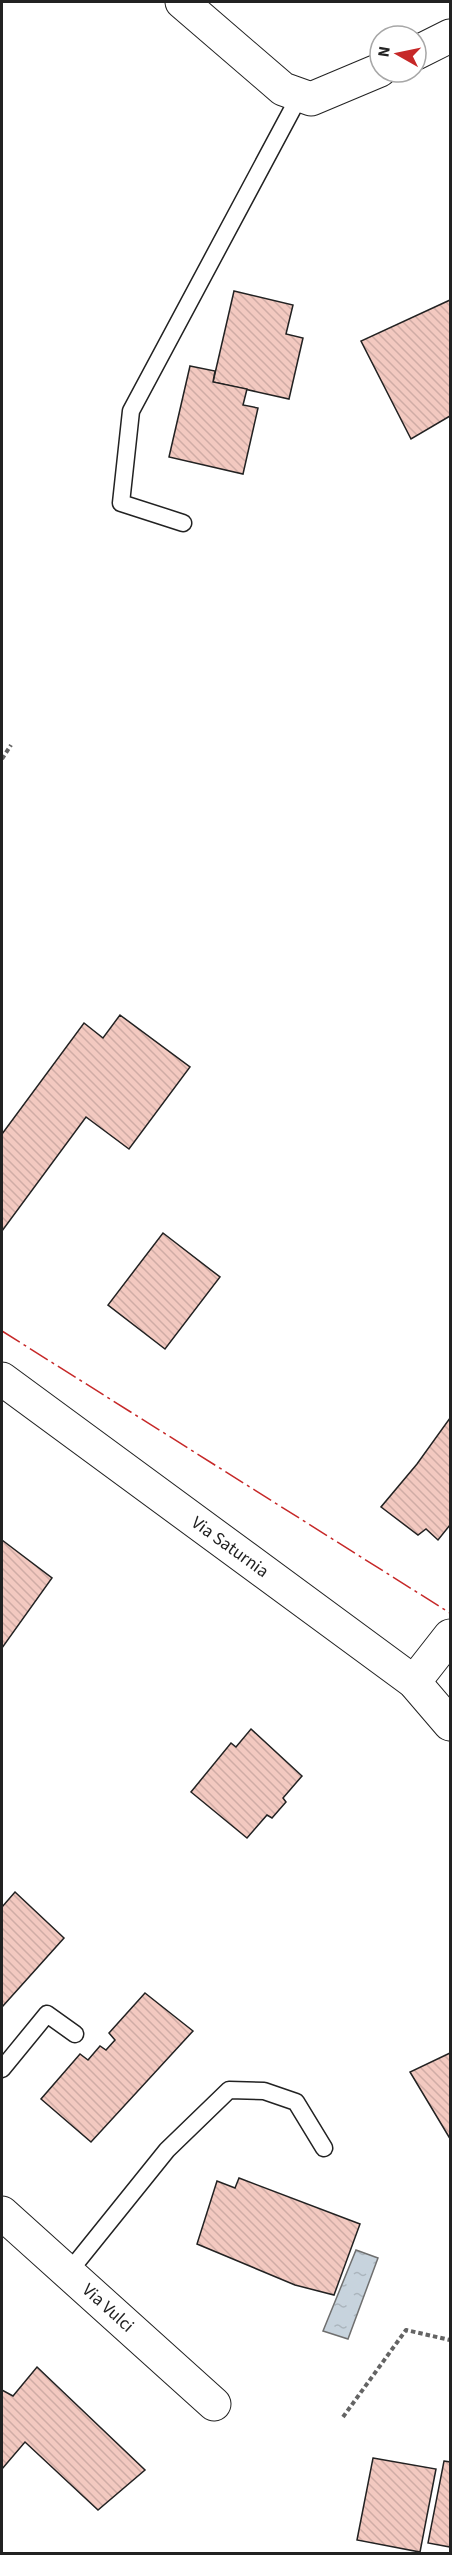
<svg xmlns="http://www.w3.org/2000/svg" width="452" height="2555" font-family="'Source Sans 3',sans-serif">
	<defs>
		<pattern id="water-ripples" width="26" height="14" patternUnits="userSpaceOnUse" patternTransform="scale(1.5)"><rect width="26" height="14" fill="#c7d3dd"/><path d="M2 4q2-2 4 0t4 0M15 11q2-2 4 0t4 0" fill="none" stroke="#abb5bd"/></pattern>
		<pattern id="building-back-hatch" width="6" height="6" patternUnits="userSpaceOnUse" patternTransform="scale(1.5)"><rect width="6" height="6" fill="#f3c9c0"/><path d="M-1 5l2 2M0 0l6 6M5-1l2 2" fill="none" stroke="#d0aca5"/></pattern>
	</defs>
	<rect width="100%" height="100%" fill="#fff"/>
	<!-- water -->
	<polygon fill="url(#water-ripples)" stroke="#6f6f6f" stroke-width="1.5" points="356,2250 378,2258 348,2339 323,2331"/>
	<!-- building -->
	<g fill="url(#building-back-hatch)" stroke="#222" stroke-width="1.5">
		<polygon points="234,291 293,305 286,334 303,338 289,399 213,382"/>
		<polygon points="450,300 450,416 411,439 361,341"/>
		<polygon points="190,366 215,371 213,382 247,389 243,405 258,408 243,474 169,457"/>
		<polygon points="120,1015 190,1067 129,1149 86,1117 2,1231 2,1134 84,1023 103,1038"/>
		<polygon points="163,1233 220,1277 165,1349 108,1305"/>
		<polygon points="450,1418 450,1525 438,1540 426,1529 418,1535 381,1507 417,1464"/>
		<polygon points="2,1540 52,1578 2,1648"/>
		<polygon points="251,1729 302,1776 283,1798 286,1802 272,1818 267,1815 247,1838 191,1792 231,1743 236,1747"/>
		<polygon points="15,1892 64,1938 2,2007 2,1907"/>
		<polygon points="145,1993 193,2031 91,2142 41,2099 80,2054 88,2060 100,2046 106,2050 115,2040 109,2033"/>
		<polygon points="450,2053 450,2136 449,2137 410,2072"/>
		<polygon points="239,2178 360,2224 334,2295 295,2285 197,2244 217,2181 235,2188"/>
		<polygon points="37,2367 145,2470 98,2510 25,2442 2,2469 2,2390 13,2396"/>
		<polygon points="373,2458 436,2469 420,2552 357,2540"/>
		<polygon points="444,2461 450,2462 450,2547 428,2543"/>
	</g>
	<g fill="none" stroke-linecap="round" stroke-linejoin="round">
		<defs>
			<g id="lane">
				<polyline points="183,523 121,503 131,411 300,95"/>
				<polyline points="2,2069 47,2014 75,2034"/>
				<polyline points="68,2273 167,2150 229,2090 264,2091 296,2102 324,2148"/>
			</g>
			<g id="street">
				<polyline points="182,2 283,89 311,99 380,70"/>
				<polyline points="416,53 450,36"/>
				<polyline points="2,1379 414,1682 450,1724"/>
				<polyline points="414,1682 450,1636"/>
				<polyline points="2,2213 214,2404"/>
			</g>
		</defs>
		<!-- lane casing -->
		<use href="#lane" stroke="#222" stroke-width="19"/>
		<!-- street casing -->
		<use href="#street" stroke="#222" stroke-width="35"/>
		<!-- path -->
		<g stroke="#646464" stroke-width="4" stroke-dasharray="4.5 3" stroke-linecap="butt">
			<polyline points="2,759 11,745"/>
			<polyline points="343,2417 406,2330 450,2340"/>
		</g>
		<!-- lane -->
		<use href="#lane" stroke="#fff" stroke-width="16"/>
		<!-- street -->
		<use href="#street" stroke="#fff" stroke-width="33"/>
		<!-- power -->
		<polyline stroke="#c62828" stroke-width="1.5" stroke-dasharray="21 4.5 3 4.5" stroke-linecap="butt" points="2,1331 450,1613"/>
	</g>
	<g text-anchor="middle" dominant-baseline="central" stroke-width="4.5" stroke-linejoin="round" paint-order="stroke">
		<!-- street labels -->
		<g font-size="18" fill="#222" stroke="#fff">
			<text transform="translate(230 1547) rotate(36)">Via Saturnia</text>
			<text transform="translate(108 2308) rotate(42)">Via Vulci</text>
		</g>
	</g>
	<!-- border -->
	<rect width="452" height="2555" fill="none" stroke="#222222" stroke-width="6"/>
	<!-- north arrow -->
	<g transform="translate(398 54) rotate(279)"><circle r="28" fill="#ffffff" stroke="#a7a7a7" stroke-width="1.5"/>
	<path d="M0-4.5L10 22L0 15L-10 22Z" fill="#c62828"/>
	<text y="-9" font-size="16" font-weight="bold" text-anchor="middle" fill="#222222">N</text>
	</g>
</svg>
